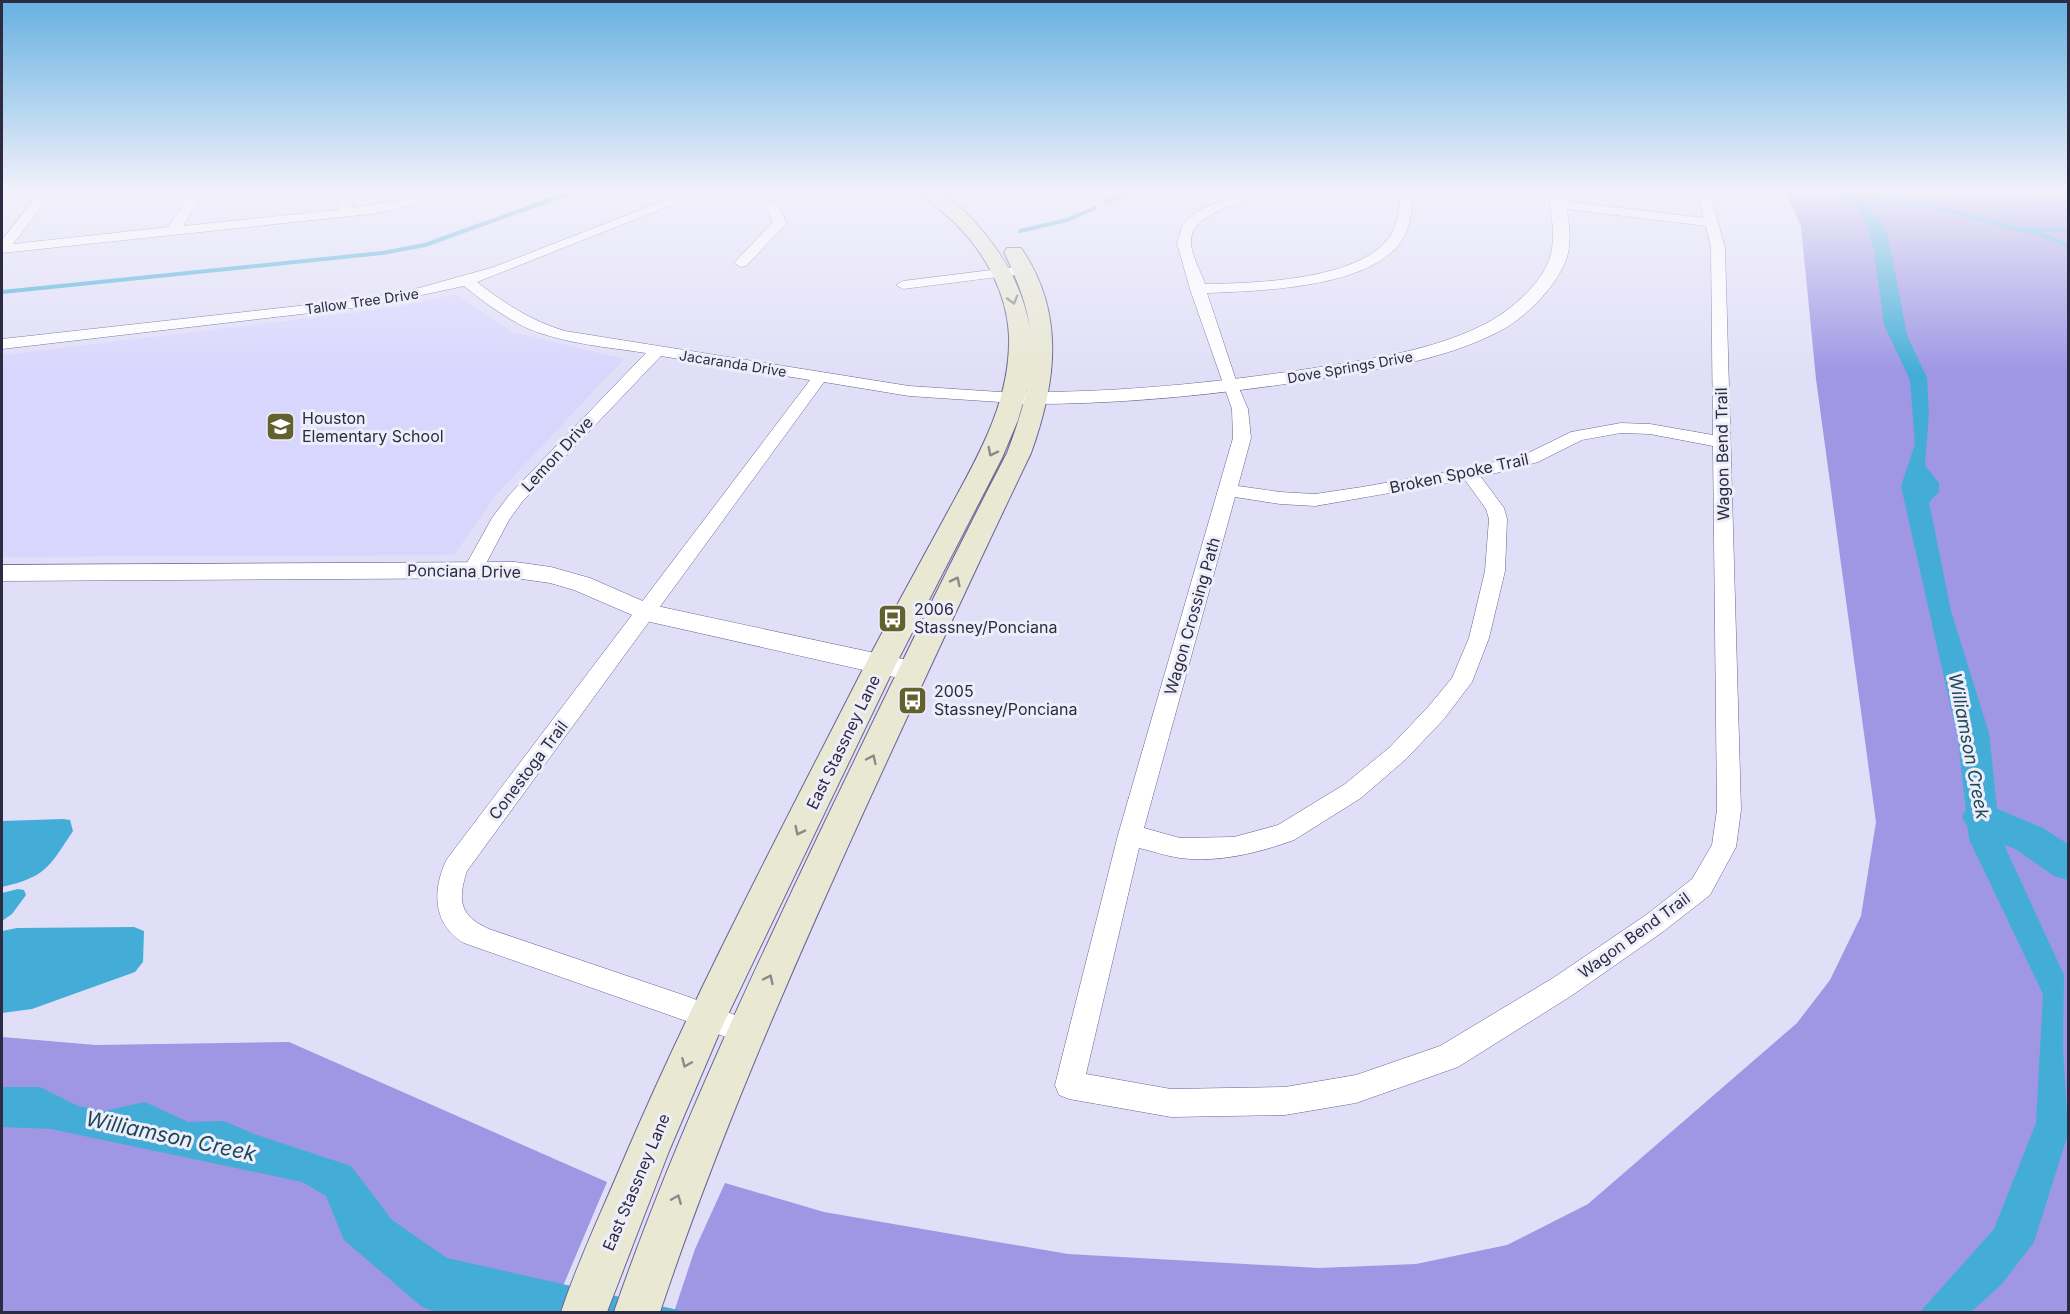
<svg xmlns="http://www.w3.org/2000/svg" width="2070" height="1314" font-family="Inter,sans-serif">
	<rect width="100%" height="100%" fill="#e1dff7"/>
	<!-- built -->
	<polygon fill="#d9d6fe" points="456,294 512,332 624,359 497,494 454,555 2,557 2,355 392,308"/>
	<!-- forest -->
	<g fill="#9f96e4">
		<polygon points="1784,189 2068,189 2068,1312 674,1312 695,1249 725,1183 824,1212 1068,1254 1319,1268 1416,1264 1507,1245 1588,1204 1797,1023 1830,980 1861,916 1876,822 1816,379 1801,226"/>
		<polygon points="2,1037 96,1045 289,1042 607,1182 552,1312 2,1312"/>
	</g>
	<!-- water -->
	<g fill="#44add7">
		<polygon points="1836,189 1853,189 1882,223 1888,235 1907,335 1927,378 1929,413 1925,465 1939,483 1939,492 1929,502 1951,611 1989,733 2000,836 2064,975 2063,1047 2068,1134 2034,1242 2002,1284 1971,1312 1920,1312 1994,1229 2036,1123 2043,994 1969,839 1958,740 1901,486 1915,444 1910,380 1884,325 1874,250 1861,212"/>
		<path d="M 63,819 L 70,820 L 73,831 C 49,867 46,877 2,887 L 2,821 Z"/>
		<polygon points="18,889 24,890 26,895 12,914 2,921 2,893"/>
		<polygon points="134,927 144,931 143,962 135,972 32,1009 2,1013 2,931 17,928"/>
		<polygon points="2,1087 40,1087 78,1106 104,1111 145,1102 188,1122 224,1121 254,1134 351,1166 392,1220 447,1258 687,1312 436,1312 422,1307 344,1240 326,1196 302,1182 51,1129 2,1127"/>
	</g>
	<g fill="none" stroke-linecap="round" stroke-linejoin="round">
		<!-- stream -->
		<g stroke="#44add7" stroke-width="4">
			<polyline points="1854,199 1923,204 2049,237 2068,246"/>
			<polyline points="1106,202 1139,189"/>
			<polyline points="2028,229 2068,230"/>
			<polyline points="1020,231 1067,220 1095,208"/>
			<polyline points="2,292 382,253 425,245 581,189"/>
		</g>
		<!-- river -->
		<polygon fill="#44add7" fill-rule="evenodd" points="1981,802 2043,828 2068,844 2068,880 2054,876 2017,850 1968,828 1962,817 1968,806"/>
		<defs>
			<g id="minor">
				<polygon points="42,189 55,189 13,244 169,227 192,189 205,189 183,226 337,210 345,189 358,189 351,208 407,199 437,189 457,189 415,205 371,214 2,253 2,240"/>
				<path d="M 694,189 L 712,189 L 477,282 C 504,303 531,321 565,331 L 909,386 L 1015,393 L 1023,398 L 1015,403 L 909,396 L 824,382 L 467,871 C 457,901 460,916 489,929 L 689,997 L 755,1023 L 759,1032 L 755,1041 L 745,1045 L 689,1022 L 464,943 C 432,924 432,889 447,859 L 810,380 L 661,356 L 522,502 L 509,520 L 480,575 L 473,577 L 466,575 L 463,570 L 492,518 L 510,494 L 646,353 C 607,347 566,344 529,329 C 505,318 484,302 464,286 L 370,306 L 2,349 L 2,339 L 370,298 L 419,288 L 494,267 Z"/>
				<path d="M 731,189 C 753,189 782,199 786,224 L 746,266 L 741,267 L 734,263 L 772,223 C 769,202 744,202 731,189 Z"/>
				<path d="M 1245,189 L 1262,189 C 1244,207 1189,211 1191,244 C 1192,256 1201,272 1205,284 C 1254,283 1356,281 1389,238 C 1399,226 1399,204 1402,189 L 1414,189 C 1412,207 1412,227 1400,243 C 1367,288 1260,291 1207,293 L 1238,386 L 1248,409 L 1251,438 L 1238,486 L 1280,492 L 1315,494 L 1362,487 L 1470,468 L 1526,454 L 1571,432 L 1621,423 L 1650,424 L 1713,435 L 1711,248 L 1706,226 L 1557,208 L 1550,204 L 1557,200 L 1704,218 L 1697,189 L 1709,189 L 1725,248 L 1741,810 L 1736,847 L 1710,895 L 1664,931 L 1571,996 L 1458,1067 L 1356,1103 L 1285,1115 L 1171,1117 L 1069,1099 L 1059,1095 L 1055,1085 L 1118,835 L 1233,438 L 1232,409 L 1190,289 L 1177,243 L 1183,224 L 1196,212 ZM 1621,433 L 1650,434 L 1713,446 L 1717,810 L 1712,845 L 1692,879 L 1646,915 L 1553,978 L 1440,1046 L 1356,1075 L 1285,1087 L 1171,1089 L 1086,1074 L 1139,848 C 1152,851 1166,856 1180,858 C 1218,863 1258,853 1294,840 L 1361,798 L 1406,759 L 1444,719 L 1472,682 L 1489,638 L 1505,571 L 1507,519 L 1504,508 L 1481,477 L 1538,462 L 1582,440 ZM 1465,480 L 1486,509 L 1489,519 L 1485,571 L 1469,638 L 1452,678 L 1428,707 L 1390,747 L 1345,784 L 1278,825 L 1234,837 L 1180,838 L 1144,828 L 1235,497 L 1280,504 L 1315,506 Z"/>
				<polygon points="1024,266 1029,267 1031,270 1029,273 903,289 896,285 903,281"/>
			</g>
			<g id="tertiary">
				<path d="M 1548,189 L 1564,189 C 1567,213 1575,242 1564,265 C 1551,292 1524,319 1498,332 C 1443,360 1378,370 1318,379 C 1217,395 1117,405 1015,404 L 1008,402 L 1005,398 L 1008,394 L 1015,392 C 1115,393 1215,383 1314,368 C 1371,359 1432,351 1485,324 C 1508,312 1535,290 1547,265 C 1558,242 1551,214 1548,189 Z"/>
				<polygon points="515,562 551,567 590,578 652,605 912,661 921,664 925,671 921,678 912,681 646,621 574,590 550,583 515,578 2,581 2,565"/>
			</g>
			<path id="secondary" d="M 919,189 L 939,189 C 985,226 1019,270 1030,328 C 1026,301 1016,277 1004,252 L 1007,248 L 1021,248 C 1066,313 1056,383 1031,453 C 974,572 919,691 864,811 C 789,976 717,1141 660,1312 L 614,1312 C 671,1147 745,990 820,832 C 881,705 942,578 1007,453 C 1015,432 1022,411 1027,389 L 1018,420 L 1002,458 L 895,666 L 721,1029 L 669,1151 L 607,1312 L 561,1312 C 578,1261 602,1211 623,1161 C 695,992 781,830 864,667 C 890,617 918,567 945,517 C 976,460 1011,403 1009,335 C 1007,293 985,253 956,224 C 944,212 929,202 919,189 Z"/>
		</defs>
		<!-- minor casing -->
		<use href="#minor" stroke="#686396" stroke-width="1"/>
		<!-- tertiary casing -->
		<use href="#tertiary" stroke="#686396" stroke-width="1"/>
		<!-- secondary casing -->
		<use href="#secondary" stroke="#686396" stroke-width="2"/>
		<!-- minor -->
		<use href="#minor" fill="#fff" fill-rule="evenodd"/>
		<!-- tertiary -->
		<use href="#tertiary" fill="#fff" fill-rule="evenodd"/>
		<!-- secondary -->
		<use href="#secondary" fill="#e8e8d3" fill-rule="evenodd"/>
	</g>
	<!-- one-way arrows -->
	<defs><path id="oneway-chevron" d="M-2-3.5L2.5 0L-2 3.5" fill="none" stroke-width="1.6" stroke-linecap="round" stroke-linejoin="round" transform="scale(1.5)"/></defs>
	<g stroke="#8a8a8a">
		<use href="#oneway-chevron" transform="translate(1013 300) rotate(74)"/>
		<use href="#oneway-chevron" transform="translate(992 452) rotate(117)"/>
		<use href="#oneway-chevron" transform="translate(956 581) rotate(-64)"/>
		<use href="#oneway-chevron" transform="translate(872 759) rotate(-65)"/>
		<use href="#oneway-chevron" transform="translate(799 831) rotate(116)"/>
		<use href="#oneway-chevron" transform="translate(769 979) rotate(-65)"/>
		<use href="#oneway-chevron" transform="translate(686 1063) rotate(113)"/>
		<use href="#oneway-chevron" transform="translate(677 1199) rotate(-68)"/>
	</g>
	<!-- sky -->
	<linearGradient id="sky" x2="0" y2="1"><stop stop-color="#66b1e1"/><stop offset="0.51" stop-color="#f2f1fb"/><stop offset="1" stop-color="#f2f1fb" stop-opacity="0"/></linearGradient>
	<rect width="2070" height="373" fill="url(#sky)"/>
	<!-- icons -->
	<defs>
		<symbol id="school-square" viewBox="-11 -11 22 22"><rect x="-9" y="-9" width="18" height="18" rx="4" fill="#63622f" stroke="#eeeefa"/><path d="M0-5L7-2L0 1L-7-2ZM-4 1L0 2.5L4 1V4Q0 6-4 4Z" fill="#fff"/></symbol>
		<symbol id="bus-square" viewBox="-11 -11 22 22"><rect x="-9" y="-9" width="18" height="18" rx="4" fill="#63622f" stroke="#eeeefa"/><path d="M-5-6H5V4H4V6H2V4H-2V6H-4V4H-5ZM-3.5-4V0h7V-4ZM-3.5 1.2v1.5H-2V1.2ZM2 1.2v1.5H3.5V1.2Z" fill="#fff"/></symbol>
	</defs>
	<g fill-rule="evenodd">
		<use href="#school-square" x="264" y="410" width="33" height="33"/>
		<use href="#bus-square" x="876" y="602" width="33" height="33"/>
		<use href="#bus-square" x="896" y="684" width="33" height="33"/>
	</g>
	<g text-anchor="middle" dominant-baseline="central" stroke-width="6" stroke-linejoin="round" paint-order="stroke">
		<!-- far-street labels -->
		<g font-size="14" fill="#2d2b41" stroke="#eeeefa">
			<text transform="translate(362 301) rotate(-8)">Tallow Tree Drive</text>
			<text transform="translate(733 363) rotate(9)">Jacaranda Drive</text>
			<text transform="translate(1350 367) rotate(-10)">Dove Springs Drive</text>
		</g>
		<!-- poi labels -->
		<g font-size="16" fill="#2d2b41" stroke="#eeeefa" text-anchor="start">
			<text x="302" y="418">Houston<tspan x="302" dy="18">Elementary School</tspan></text>
			<text x="914" y="609">2006<tspan x="914" dy="18">Stassney/Ponciana</tspan></text>
			<text x="934" y="691">2005<tspan x="934" dy="18">Stassney/Ponciana</tspan></text>
		</g>
		<!-- street labels -->
		<g font-size="16" fill="#2d2b41" stroke="#eeeefa">
			<text transform="translate(557 454) rotate(-47)">Lemon Drive</text>
			<text transform="translate(1722 454) rotate(-91)">Wagon Bend Trail</text>
			<text transform="translate(1459 473) rotate(-12)">Broken Spoke Trail</text>
			<text transform="translate(464 571) rotate(1)">Ponciana Drive</text>
			<text transform="translate(1192 616) rotate(-74)">Wagon Crossing Path</text>
			<text transform="translate(843 742) rotate(-64)">East Stassney Lane</text>
			<text transform="translate(528 770) rotate(-53)">Conestoga Trail</text>
			<text transform="translate(1634 935) rotate(-36)">Wagon Bend Trail</text>
			<text transform="translate(636 1182) rotate(-67)">East Stassney Lane</text>
		</g>
		<!-- water labels -->
		<g font-size="18" font-style="italic" fill="#1b4759" stroke="#eeeefa">
			<text transform="translate(1969 746) rotate(79)">Williamson Creek</text>
		</g>
		<!-- near-water labels -->
		<g font-size="21" font-style="italic" fill="#1b4759" stroke="#eeeefa">
			<text transform="translate(171 1136) rotate(12)">Williamson Creek</text>
		</g>
	</g>
	<!-- border -->
	<rect width="2070" height="1314" fill="none" stroke="#2d2b41" stroke-width="6"/>
</svg>
